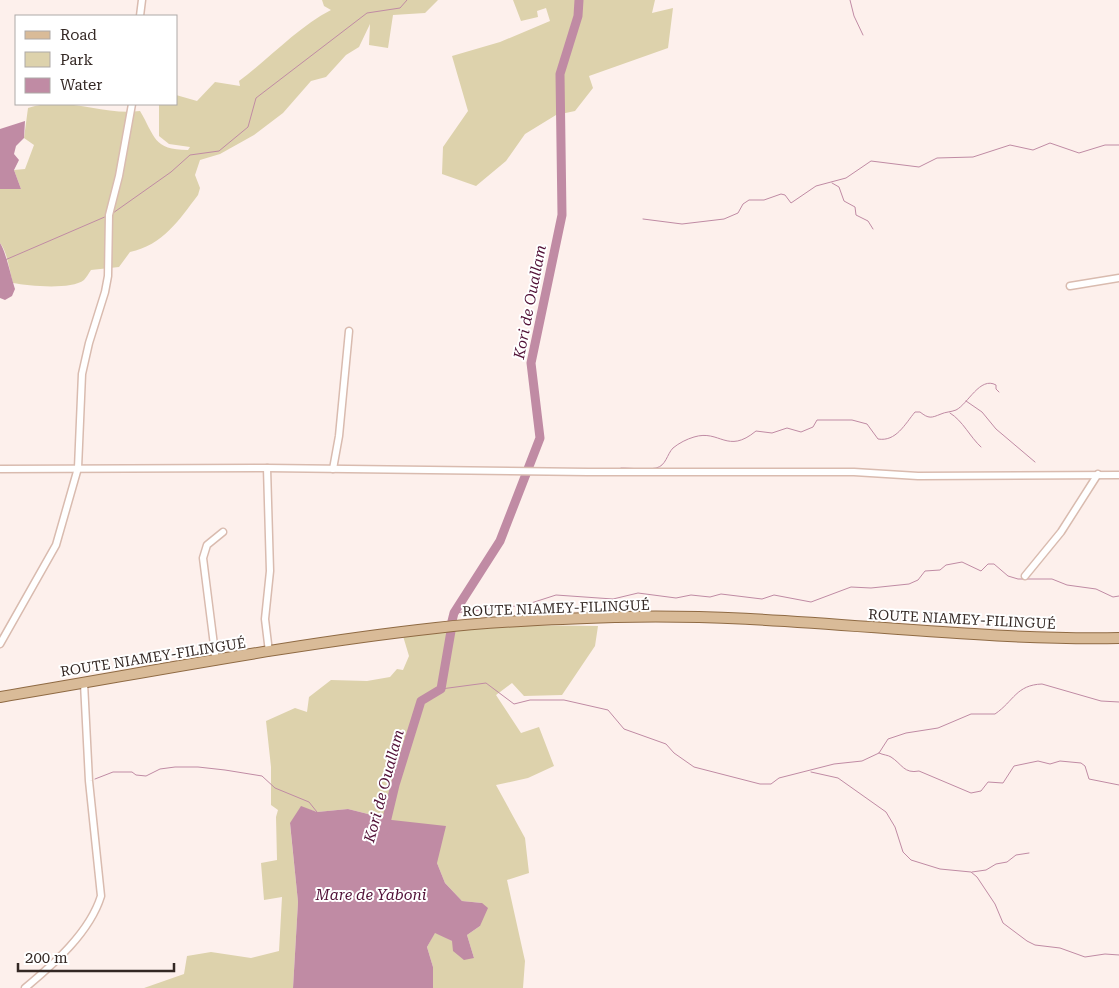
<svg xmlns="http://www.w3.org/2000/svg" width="1119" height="988" font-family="'Roboto Serif',serif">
	<rect width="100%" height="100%" fill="#fdf0ec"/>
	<!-- green -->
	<g fill="#ddd2ac">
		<path d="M 322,0 L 438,0 L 425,13 L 393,15 L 388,48 L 369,45 L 370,24 L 359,47 L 346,55 L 326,77 L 311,81 L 283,113 L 254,135 L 220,154 L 200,160 L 195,175 L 200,188 L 198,195 C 179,220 163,245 130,252 L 119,267 L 91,270 C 89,273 86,278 84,280 C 71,290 29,286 13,283 C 9,270 8,253 0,243 L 0,189 L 21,189 L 14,170 L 25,169 L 34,145 L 24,138 L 28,108 C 66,95 103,116 140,111 C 155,136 153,150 188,150 L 190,147 L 169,144 L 159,136 L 159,104 L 176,104 L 176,95 L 197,101 L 215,82 L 240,86 L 239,81 C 269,59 299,26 331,10 L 324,6 Z"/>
		<polygon points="513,0 655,0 652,13 673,8 668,48 589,76 593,88 575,111 556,115 525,134 506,161 476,186 442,174 443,147 468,111 452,56 500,42 550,21 546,8 537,11 538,17 521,21"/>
		<polygon points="515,625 598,626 595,646 562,695 524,696 512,683 496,695 521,733 539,727 554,766 528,778 496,785 525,838 529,873 507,880 525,961 523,988 433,988 433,967 427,947 435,932 452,941 474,958 467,935 480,926 482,903 462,901 445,883 437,863 392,820 348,809 317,812 301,807 290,824 298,902 293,988 144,988 184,974 187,956 211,952 251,958 279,951 282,897 264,900 261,863 277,860 276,817 278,810 271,805 271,767 266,721 295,708 307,712 309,697 331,680 367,681 390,677 397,669 403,670 409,656 403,636"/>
	</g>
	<!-- water -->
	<g fill="#c08ba4">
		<polygon points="25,121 24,138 16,146 14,154 19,160 14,170 21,189 0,189 0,129"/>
		<path d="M 0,243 C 6,252 11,277 15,289 L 12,296 L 5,300 L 0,298 Z"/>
		<polygon points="301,806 317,812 348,809 392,820 446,826 437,863 445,883 462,901 482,903 488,908 480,926 467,935 474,958 464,960 453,951 452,941 435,933 427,947 433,967 433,988 293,988 298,902 290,823"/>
	</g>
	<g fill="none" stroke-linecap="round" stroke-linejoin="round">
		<!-- stream -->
		<g stroke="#c08ba4" stroke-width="1">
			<polyline points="850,0 854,16 863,35"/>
			<polyline points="832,183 839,187 844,201 855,207 856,215 868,221 873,229"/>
			<polyline points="113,213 171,172 190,155 219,151 248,127 256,98 367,13 400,8 407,0"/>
			<polyline points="643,219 682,224 724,219 738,213 743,204 749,200 764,200 781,194 785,195 791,203 816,186 846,178 871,161 919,167 937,158 973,157 1010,145 1033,150 1050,143 1079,153 1105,145 1119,145"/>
			<polyline points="5,260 107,216"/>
			<polyline points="966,401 982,412 996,429 1035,462"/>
			<path d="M 950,413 C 963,421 970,437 981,447"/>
			<path d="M 621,468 C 632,468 646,470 656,468 C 666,466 667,454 673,448 C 679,443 687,439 694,437 C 720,429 727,455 756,431 L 772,433 L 787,428 L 801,432 L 813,427 L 817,420 L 852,420 L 867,424 L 878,439 C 896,442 905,424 915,412 L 920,412 C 929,419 931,418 941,414 C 945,412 951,412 956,410 C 968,404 980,376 996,385 L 996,389 L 999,392"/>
			<polyline points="454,613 525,605 556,595 613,599 638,593 676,598 691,595 710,597 721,594 762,599 774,595 811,602 851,587 871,588 909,584 918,580 925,571 940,570 946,565 962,562 981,571 988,564 994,564 1008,576 1018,579 1052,579 1067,585 1096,589 1113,597 1119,596"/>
			<path d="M 441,689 L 486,683 L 514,704 L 530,700 L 564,700 L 608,710 L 624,729 L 666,744 L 674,753 L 694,767 L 760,784 L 771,784 L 779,778 L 834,764 L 862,761 L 879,753 L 888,739 L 906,733 L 938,728 L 971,714 L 995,714 C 1014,701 1016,685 1042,684 L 1101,701 L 1119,702"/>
			<path d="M 879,753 C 883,755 888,755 891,757 C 902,764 904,774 919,771 L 971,793 L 981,791 L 988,782 L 1003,783 L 1014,766 L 1038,761 L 1050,764 L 1060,761 L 1081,763 L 1085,766 L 1089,779 L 1119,785"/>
			<polyline points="811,772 838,778 886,812 895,827 903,852 911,860 940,869 971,872 977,877 995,904 1003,923 1027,941 1035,945 1060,948 1085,957 1105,954 1119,955"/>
			<polyline points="95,779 113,772 132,772 136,775 146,776 160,769 175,767 198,767 225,770 262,776 275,788 309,802 317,812"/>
			<polyline points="972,872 986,870 996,864 1007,862 1016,855 1029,853"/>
		</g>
		<!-- river -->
		<g stroke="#c08ba4" stroke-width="9">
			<polyline points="452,621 454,613 500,541 540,438 531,363 562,215 560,74 578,16 579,0"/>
			<polyline points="384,831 395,785 421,701 441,689 451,631"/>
		</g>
		<defs>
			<g id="street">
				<polyline points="140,16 142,0"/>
				<polyline points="1070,286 1119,278"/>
				<polyline points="267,468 270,571 265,619 269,652"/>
				<polyline points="0,469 267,468 588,472 854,472 918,476 1119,475"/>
				<polyline points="333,469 339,436 349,331"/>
				<polyline points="1025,576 1061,532 1098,474"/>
				<polyline points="0,644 56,545 78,468 82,374 89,343 105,292 108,276 109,215 119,176 132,104"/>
				<polyline points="216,661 203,558 207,545 223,532"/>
				<path d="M 25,988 C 54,964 90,932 101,896 L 89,781 L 84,683"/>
			</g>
			<path id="primary" d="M 0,697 C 145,673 290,644 436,628 C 495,621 556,619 616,617 C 784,612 951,641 1119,638"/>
		</defs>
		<!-- street casing -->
		<use href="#street" stroke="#d9bbaf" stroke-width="9"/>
		<!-- primary casing -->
		<use href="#primary" stroke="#8f6a43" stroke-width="12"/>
		<!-- street -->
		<use href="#street" stroke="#fff" stroke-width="6"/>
		<!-- primary -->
		<use href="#primary" stroke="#d9bb98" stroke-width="10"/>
	</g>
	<g text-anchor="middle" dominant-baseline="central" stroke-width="4" stroke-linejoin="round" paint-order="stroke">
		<!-- street labels -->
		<g font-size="14" fill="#342824" stroke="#fff">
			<text transform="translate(556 608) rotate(-2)">ROUTE NIAMEY-FILINGUÉ</text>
			<text transform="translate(962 619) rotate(3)">ROUTE NIAMEY-FILINGUÉ</text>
			<text transform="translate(153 657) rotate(-9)">ROUTE NIAMEY-FILINGUÉ</text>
		</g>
		<!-- water labels -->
		<g font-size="15" font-style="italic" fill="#511036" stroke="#fff">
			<text transform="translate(530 302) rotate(-79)">Kori de Ouallam</text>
			<text transform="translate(384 786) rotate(-75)">Kori de Ouallam</text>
			<text x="371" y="895">Mare de Yaboni</text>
		</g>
	</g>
	<!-- legend -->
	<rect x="15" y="15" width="162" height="90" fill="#ffffff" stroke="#aea9a7"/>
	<rect x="25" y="31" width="25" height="8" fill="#d9bb98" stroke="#aea9a7"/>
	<text x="60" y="40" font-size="15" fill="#342824">Road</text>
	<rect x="25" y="52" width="25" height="15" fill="#ddd2ac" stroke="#aea9a7"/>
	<text x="60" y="65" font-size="15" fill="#342824">Park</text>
	<rect x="25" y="78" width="25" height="15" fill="#c08ba4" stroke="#aea9a7"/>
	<text x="60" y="90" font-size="15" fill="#342824">Water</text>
	<!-- scale -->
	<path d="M18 963v8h156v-8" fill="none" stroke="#342824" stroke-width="2.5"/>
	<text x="25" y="963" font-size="15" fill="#342824" stroke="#ffffff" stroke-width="4" paint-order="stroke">200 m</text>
</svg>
